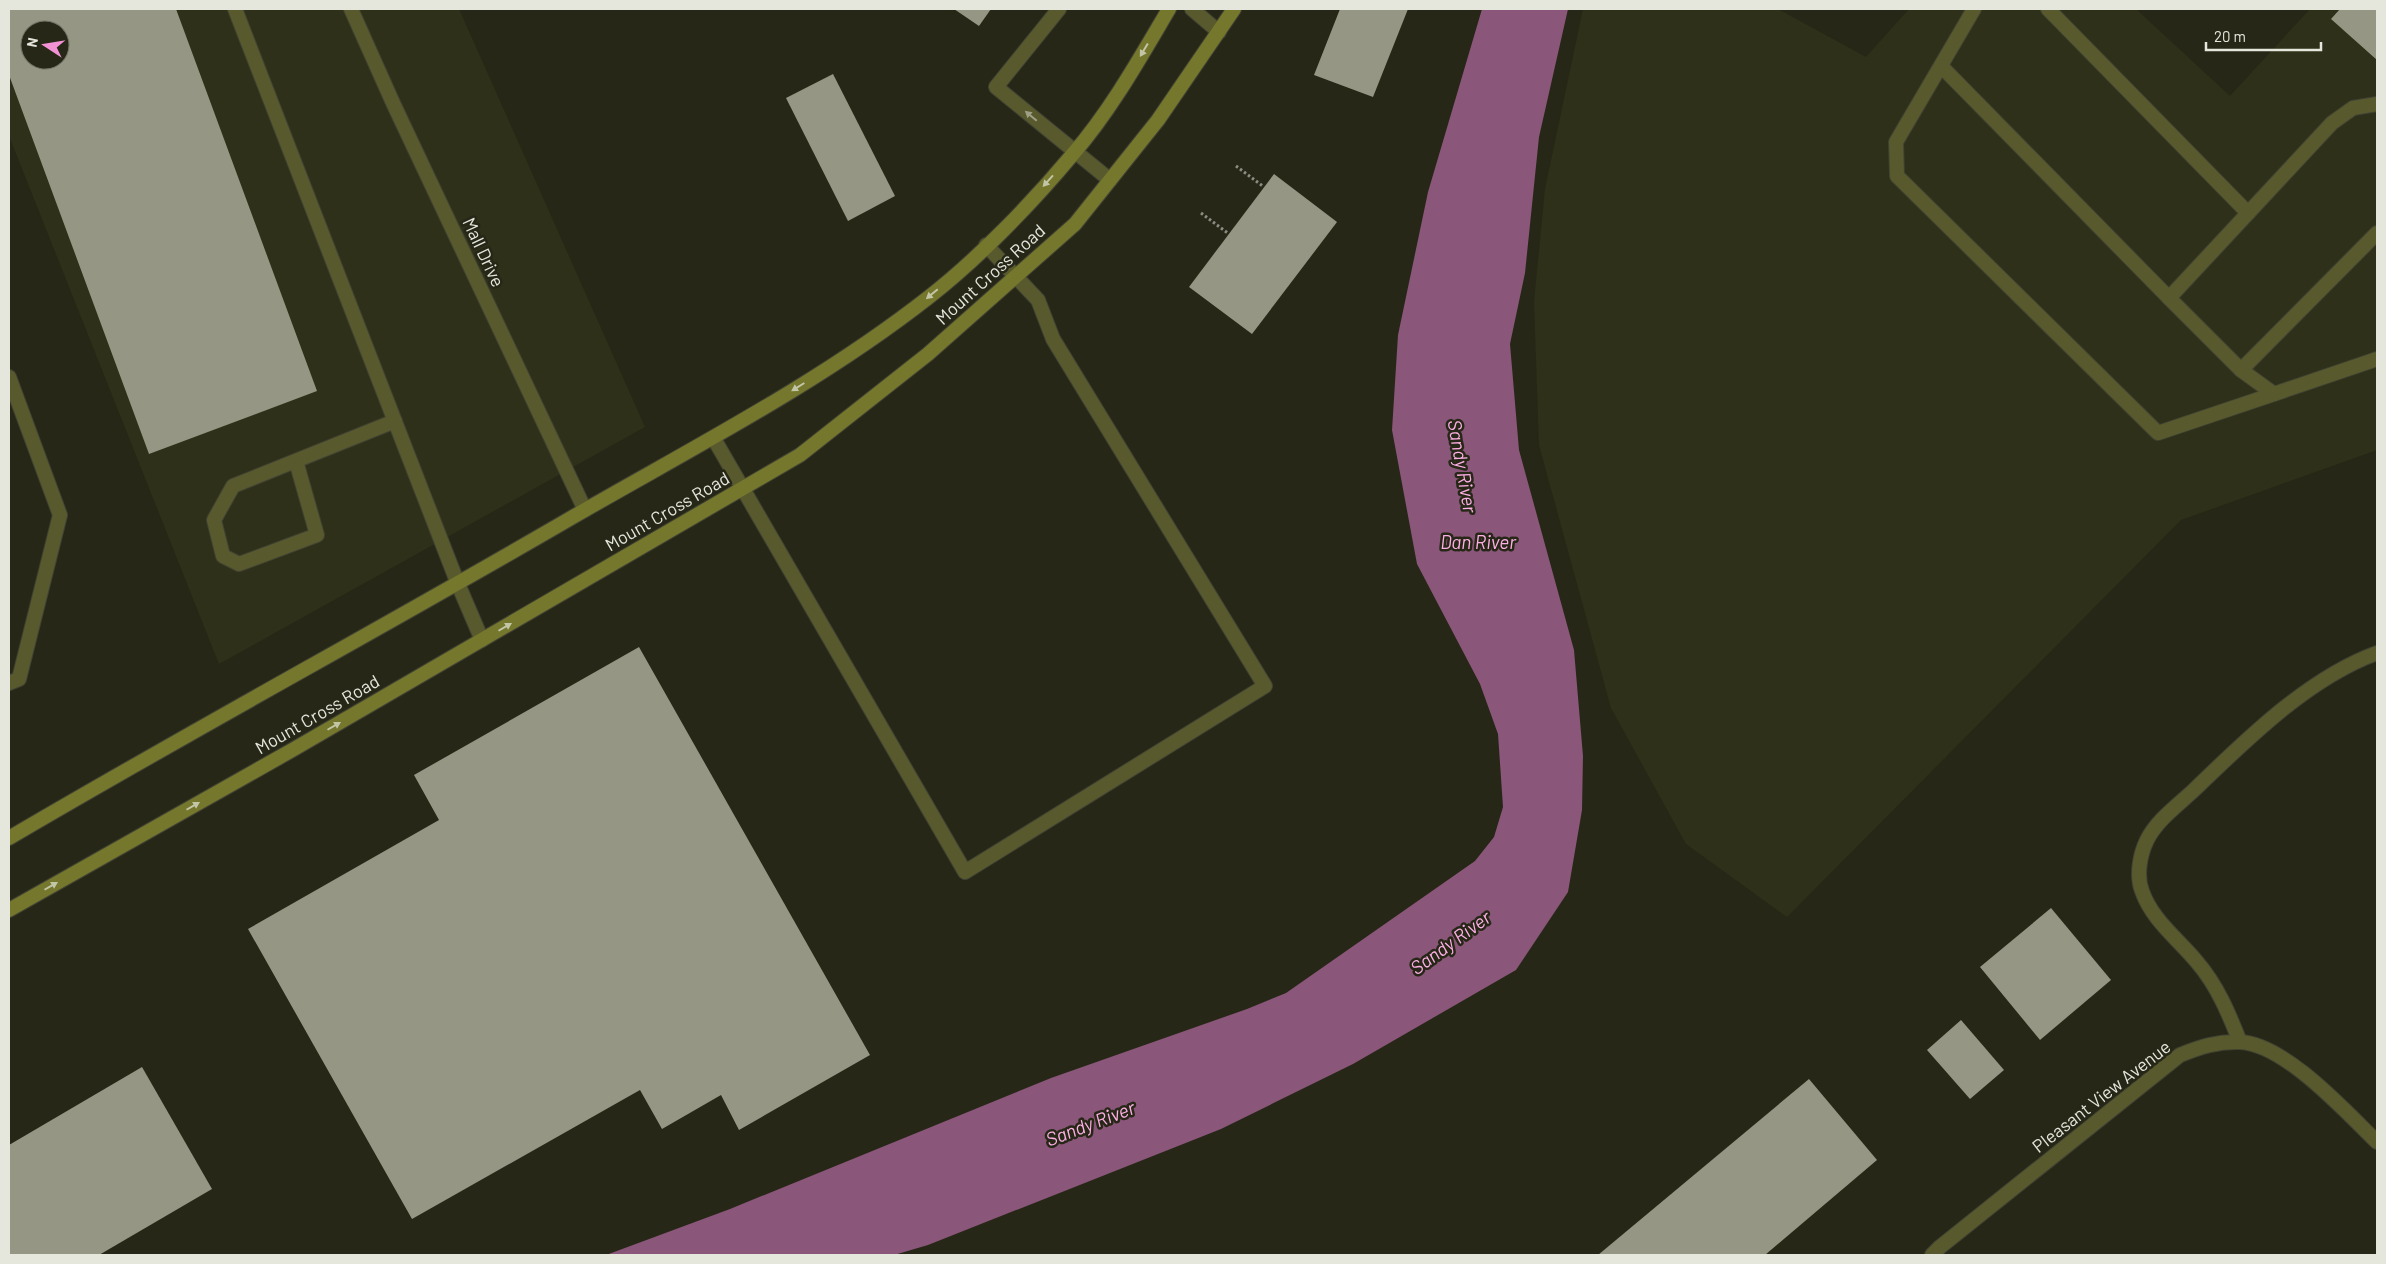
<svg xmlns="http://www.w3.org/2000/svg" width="2386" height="1264" font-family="Barlow,sans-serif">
	<rect width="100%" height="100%" fill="#262717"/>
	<!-- built -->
	<g fill="#2f3019" fill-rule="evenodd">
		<path d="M 9,9 L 459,9 L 645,427 L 219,664 L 9,136 ZM 30,30 L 60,30 L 60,60 L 30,60 Z"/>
		<polygon points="1583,9 1778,9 1866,57 1909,9 2136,9 2230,96 2310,9 2377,9 2377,450 2181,520 1787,917 1686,844 1611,708 1539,445 1534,302 1545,189"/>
	</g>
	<!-- water -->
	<polygon fill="#8a5679" points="1482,9 1568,9 1539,137 1525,273 1510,344 1519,450 1574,650 1583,756 1582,810 1568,892 1516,970 1353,1064 1221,1129 928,1245 894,1255 606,1255 730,1209 1051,1078 1247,1009 1286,993 1475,861 1494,837 1503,807 1498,734 1480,684 1417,564 1392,430 1398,335 1428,192"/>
	<!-- building -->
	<g fill="#959784" fill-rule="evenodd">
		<path d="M 9,9 L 176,9 L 317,391 L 149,454 L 9,75 ZM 30,30 L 60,30 L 60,60 L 30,60 Z"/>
		<polygon points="954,9 991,9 979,26"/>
		<polygon points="1340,9 1408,9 1373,97 1314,75"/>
		<polygon points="2340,9 2377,9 2377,60 2331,19"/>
		<polygon points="833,74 895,196 848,221 786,98"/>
		<polygon points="1274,174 1337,222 1252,334 1189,287"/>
		<polygon points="639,647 870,1055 739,1130 721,1095 662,1129 640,1090 412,1219 248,929 439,820 414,775"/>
		<polygon points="2051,908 2111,980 2040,1040 1980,967"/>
		<polygon points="1961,1020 2004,1070 1970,1099 1927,1050"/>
		<polygon points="142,1067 212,1189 99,1255 9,1255 9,1145"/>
		<polygon points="1809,1079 1877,1160 1765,1255 1598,1255"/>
	</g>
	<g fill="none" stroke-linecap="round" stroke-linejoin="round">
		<defs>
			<g id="service">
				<polyline points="235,9 458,584 482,640"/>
				<polyline points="1059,9 996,87 1110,180"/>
				<polyline points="1192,9 1219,32"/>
				<polyline points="1974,9 1896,142 1897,176 2158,433 2274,394"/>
				<polyline points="2048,9 2248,213"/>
				<polyline points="1941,66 2169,298"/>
				<polyline points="2377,104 2353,108 2332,123 2169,298 2241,370 2274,394 2377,359"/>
				<polyline points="2241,370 2377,233"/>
				<polyline points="9,377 60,515 19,679 9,683"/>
				<polyline points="714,439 965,872 1265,686 1053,339 1038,300 986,245"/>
				<polyline points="296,461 317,535 239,564 223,556 214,520 233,486 395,421"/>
				<path d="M 2240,1042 C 2229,1014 2217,985 2197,962 C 2178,939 2152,920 2142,891 C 2136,876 2140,854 2147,840 C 2157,820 2178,805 2194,790 C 2246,740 2308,678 2377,653"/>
			</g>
			<g id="minor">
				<polyline points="351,9 393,103 585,510"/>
				<path d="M 1932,1255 L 1940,1247 L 2180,1055 C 2200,1047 2218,1041 2240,1042 C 2285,1044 2346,1112 2377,1142"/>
			</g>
			<g id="secondary">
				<path d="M 9,838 C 194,729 384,627 571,518 C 692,448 818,384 929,297 C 979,258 1032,203 1073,154 C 1111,110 1140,58 1169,9"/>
				<polyline points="9,910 294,749 800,455 928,354 1075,224 1158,120 1234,9"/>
			</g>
		</defs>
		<!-- service casing -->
		<use href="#service" stroke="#414233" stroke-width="16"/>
		<!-- minor casing -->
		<use href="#minor" stroke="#414233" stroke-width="16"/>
		<!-- secondary casing -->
		<use href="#secondary" stroke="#414233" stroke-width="16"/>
		<!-- path -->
		<g stroke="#8c8d80" stroke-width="3" stroke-dasharray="2.5 2.5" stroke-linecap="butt">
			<polyline points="1236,166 1264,187"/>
			<polyline points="1201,213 1229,234"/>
		</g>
		<!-- service -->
		<use href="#service" stroke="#585a2e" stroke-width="14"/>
		<!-- minor -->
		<use href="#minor" stroke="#585a2e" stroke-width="14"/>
		<!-- secondary -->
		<use href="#secondary" stroke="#74772c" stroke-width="14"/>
	</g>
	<!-- one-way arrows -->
	<defs><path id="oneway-solid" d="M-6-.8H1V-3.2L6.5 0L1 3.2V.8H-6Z" transform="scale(1.25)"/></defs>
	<g fill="#c3c5a7">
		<use href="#oneway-solid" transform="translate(1144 50) rotate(121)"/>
		<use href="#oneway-solid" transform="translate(1048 181) rotate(132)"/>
		<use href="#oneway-solid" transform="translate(932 294) rotate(140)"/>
		<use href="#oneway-solid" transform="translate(798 387) rotate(148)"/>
		<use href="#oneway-solid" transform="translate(505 627) rotate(-30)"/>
		<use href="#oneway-solid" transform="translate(334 726) rotate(-30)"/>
		<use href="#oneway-solid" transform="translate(193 806) rotate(-30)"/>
		<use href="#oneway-solid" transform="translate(51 886) rotate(-30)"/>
	</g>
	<use fill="#9ea085" href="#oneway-solid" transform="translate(1031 116) rotate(-140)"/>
	<g text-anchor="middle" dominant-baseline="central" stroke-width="5" stroke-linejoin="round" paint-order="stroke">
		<!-- street labels -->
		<g font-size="18" fill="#e5e6dc" stroke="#262717">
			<text transform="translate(484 252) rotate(65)">Mall Drive</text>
			<text transform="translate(990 274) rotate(-42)">Mount Cross Road</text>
			<text transform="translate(667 511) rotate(-30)">Mount Cross Road</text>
			<text transform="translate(317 714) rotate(-30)">Mount Cross Road</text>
			<text transform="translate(2101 1096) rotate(-38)">Pleasant View Avenue</text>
		</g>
		<!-- water labels -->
		<g font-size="19" font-style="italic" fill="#feafe5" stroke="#262717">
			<text transform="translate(1463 466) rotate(80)">Sandy River</text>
			<text x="1478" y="541">Dan River</text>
			<text transform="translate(1450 942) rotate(-36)">Sandy River</text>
			<text transform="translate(1090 1123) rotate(-21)">Sandy River</text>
		</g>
	</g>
	<!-- border -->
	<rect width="2386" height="1264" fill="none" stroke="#e5e6dc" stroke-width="20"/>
	<!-- north arrow -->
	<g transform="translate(45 45) rotate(282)"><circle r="24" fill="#262717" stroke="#727366"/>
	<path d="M0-4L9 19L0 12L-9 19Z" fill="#f391d5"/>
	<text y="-8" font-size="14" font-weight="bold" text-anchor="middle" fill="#e5e6dc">N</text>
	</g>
	<!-- scale -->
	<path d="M2206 42v8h115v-8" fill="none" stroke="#e5e6dc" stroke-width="2.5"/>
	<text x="2214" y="42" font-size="15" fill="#e5e6dc" stroke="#262717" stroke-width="4" paint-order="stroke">20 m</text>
</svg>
